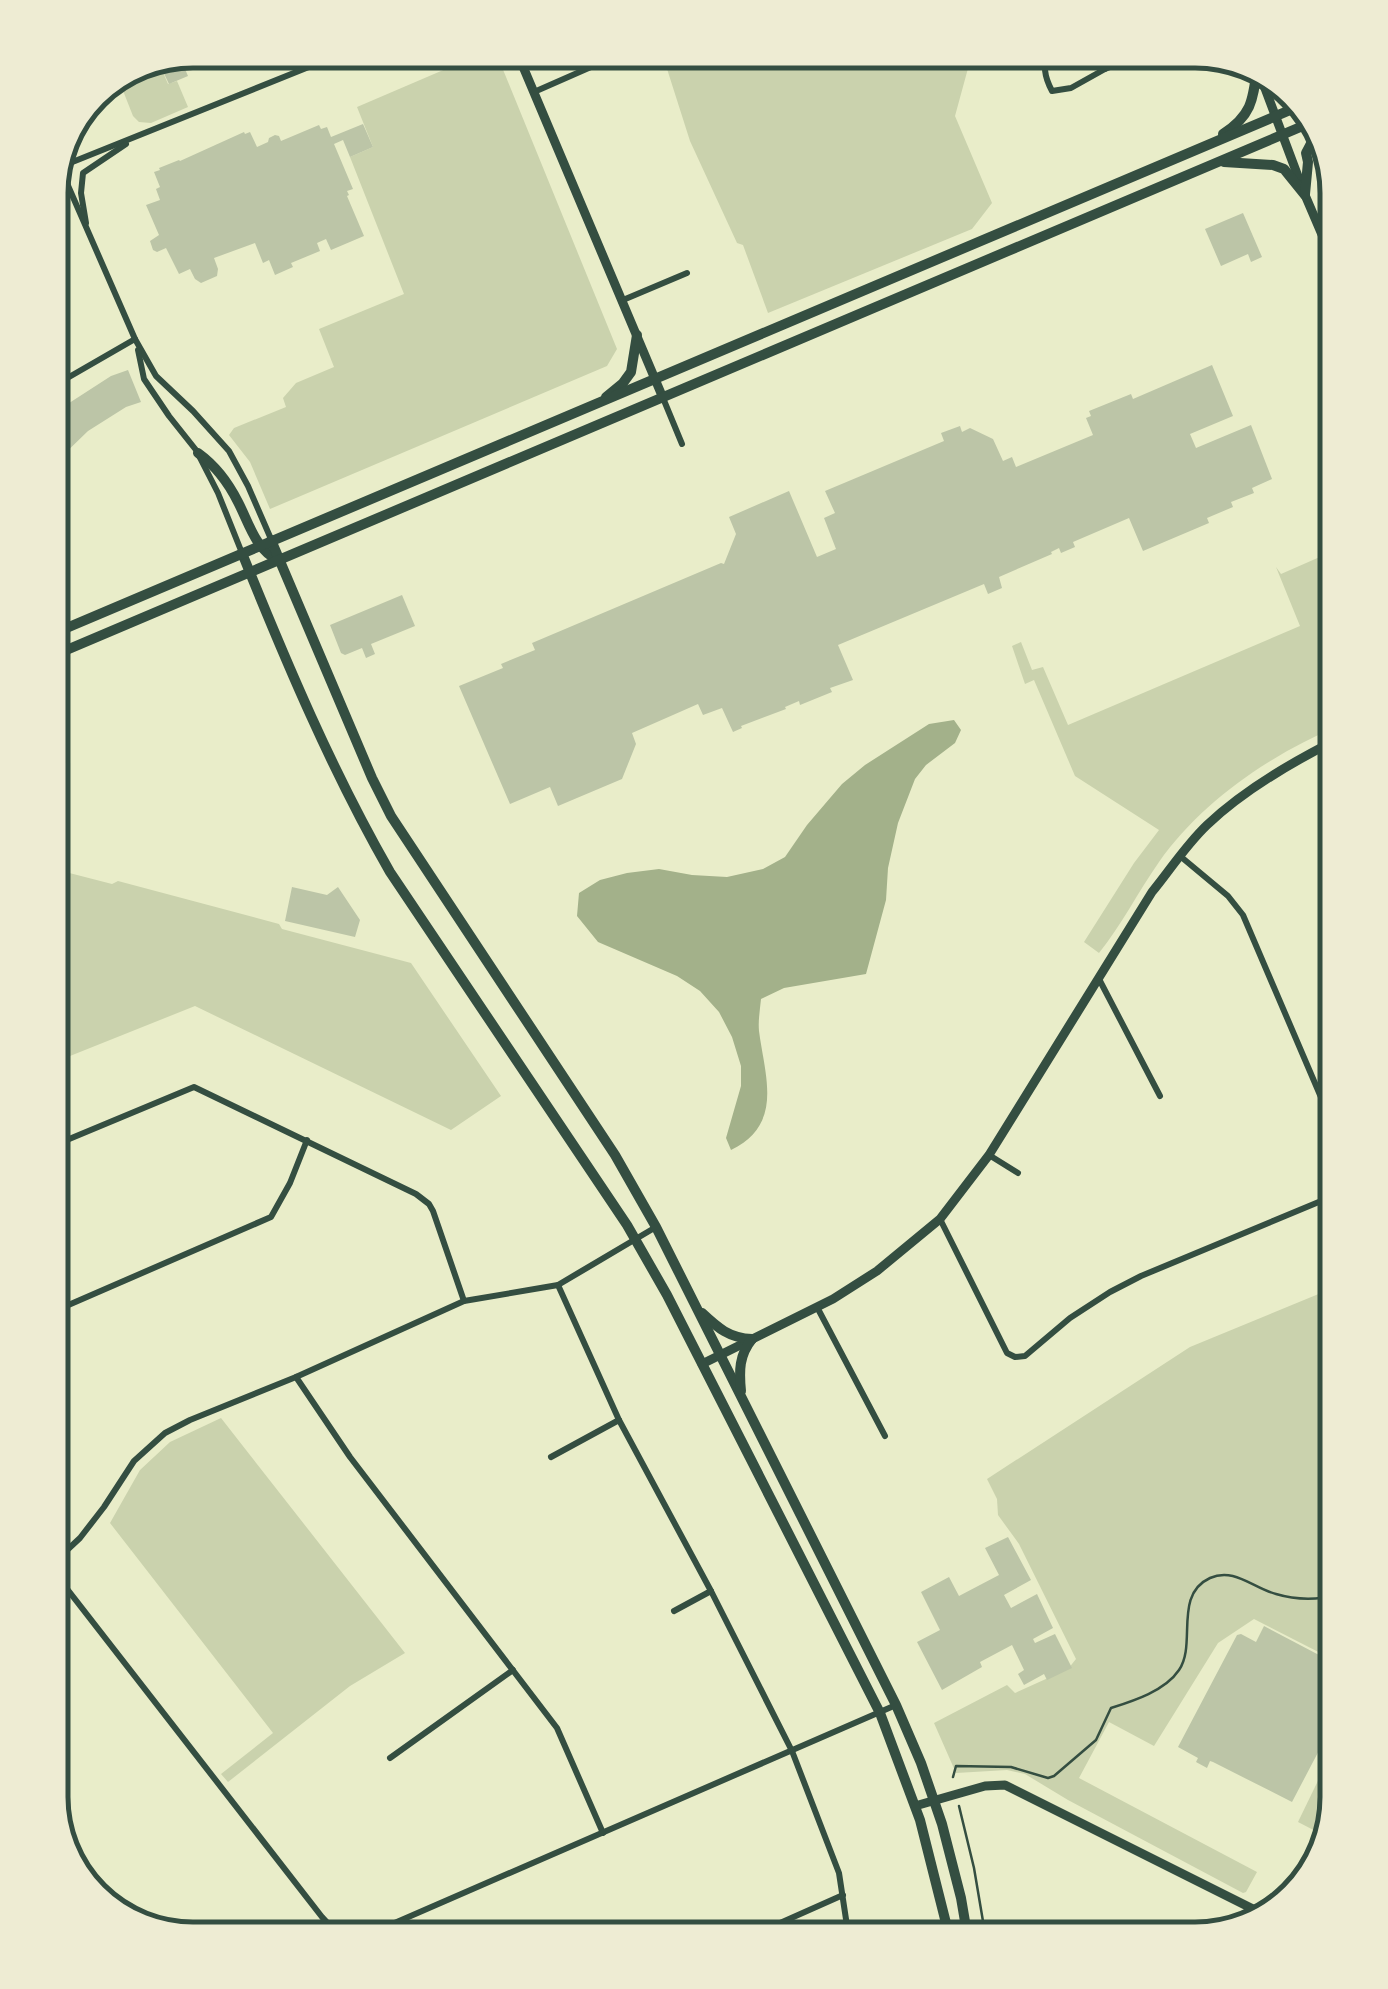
<svg xmlns="http://www.w3.org/2000/svg" width="1388" height="1989" font-family="Roboto,sans-serif">
	<rect width="100%" height="100%" fill="#e9edc9"/>
	<!-- green -->
	<g fill="#cad2ad">
		<polygon points="490,50 495,50 617,349 607,366 270,509 250,462 229,435 234,428 286,407 283,398 296,383 334,367 319,329 404,294 350,157 373,147 357,107"/>
		<polygon points="661,50 973,50 955,116 992,203 972,229 768,313 743,245 737,243 690,141"/>
		<polygon points="159,63 168,84 177,81 188,107 151,123 139,122 133,116 118,78"/>
		<path d="M 1338,549 L 1338,726 C 1270,755 1202,801 1159,862 C 1138,892 1121,926 1099,953 L 1084,942 L 1134,863 L 1159,830 L 1075,776 L 1034,680 L 1025,684 L 1012,646 L 1021,642 L 1032,670 L 1043,667 L 1068,725 L 1300,626 L 1276,567 L 1281,574 Z"/>
		<polygon points="50,868 112,884 118,881 279,924 282,929 411,963 501,1096 451,1130 195,1006 50,1064"/>
		<polygon points="1338,1286 1338,1662 1254,1619 1218,1643 1154,1746 1109,1722 1079,1778 1257,1872 1246,1892 1243,1893 1068,1800 1025,1774 1007,1770 956,1773 934,1723 1007,1685 1015,1693 1068,1669 1076,1659 1019,1544 998,1515 997,1499 987,1479 1190,1347"/>
		<polygon points="221,1418 405,1653 350,1686 228,1782 221,1774 273,1733 110,1523 140,1470 170,1442"/>
		<polygon points="1338,1749 1338,1797 1327,1837 1298,1822 1330,1756"/>
	</g>
	<!-- water -->
	<path fill="#a3b18a" d="M 954,720 L 961,730 L 955,743 L 926,765 L 915,779 L 898,823 L 888,868 L 886,900 L 866,974 L 784,988 L 761,999 C 760,1010 758,1020 759,1031 C 765,1077 784,1124 731,1150 L 726,1138 L 741,1086 L 741,1066 L 732,1037 L 719,1012 L 700,991 L 677,976 L 598,942 L 577,916 L 579,893 L 600,880 L 627,873 L 659,869 L 692,875 L 727,877 L 763,869 L 785,857 L 807,825 L 842,784 L 865,765 L 929,724 Z"/>
	<!-- building -->
	<g fill="#bcc5a7">
		<polygon points="179,55 188,76 169,84 159,63"/>
		<polygon points="363,124 373,147 350,157 343,140 334,144 353,189 347,191 349,195 347,196 364,236 331,250 326,239 317,243 320,251 291,263 293,267 275,275 269,260 263,263 255,243 214,258 218,269 217,276 201,283 195,279 190,269 179,274 166,248 157,252 153,250 150,241 159,235 146,205 160,200 156,189 160,187 154,172 160,170 159,168 179,160 180,161 244,132 245,134 250,132 257,147 268,142 269,138 275,135 279,136 281,141 319,125 321,129 327,127 331,137"/>
		<polygon points="1243,213 1262,257 1251,262 1248,254 1221,266 1205,229"/>
		<polygon points="1212,365 1233,416 1190,434 1196,448 1251,425 1272,479 1252,488 1254,493 1231,502 1233,507 1207,518 1209,523 1143,551 1129,518 1073,542 1075,547 1061,553 1059,548 1051,552 1052,554 999,577 1002,588 988,594 984,584 838,645 853,680 830,688 832,692 800,705 799,701 785,707 786,709 741,726 742,728 733,732 722,708 703,715 698,704 632,733 636,744 622,779 558,806 550,787 510,804 459,686 503,668 501,664 535,650 532,643 721,563 724,564 736,534 729,517 789,491 817,557 836,549 824,518 835,513 825,491 944,441 941,433 960,426 962,432 970,428 993,439 1003,461 1012,457 1016,467 1093,435 1086,418 1091,416 1089,411 1131,394 1133,399"/>
		<polygon points="128,370 141,402 126,407 88,431 56,462 50,478 50,419 63,407 111,376"/>
		<polygon points="50,518 61,546 50,549"/>
		<polygon points="402,595 415,626 371,644 375,654 366,658 362,648 345,655 341,653 330,625"/>
		<polygon points="292,887 327,895 338,887 360,920 355,937 285,921"/>
		<polygon points="1008,1537 1031,1580 1004,1595 1011,1608 1037,1594 1053,1628 1033,1639 1035,1643 1055,1634 1072,1668 1047,1680 1044,1674 1024,1685 1018,1674 1024,1670 1012,1645 980,1662 982,1667 942,1690 917,1642 940,1630 921,1592 949,1577 959,1596 999,1575 985,1548"/>
		<polygon points="1264,1626 1338,1665 1336,1736 1331,1745 1324,1741 1292,1802 1213,1762 1210,1761 1207,1768 1196,1762 1198,1758 1178,1747 1237,1635 1241,1634 1256,1642"/>
	</g>
	<g fill="none" stroke-linecap="round" stroke-linejoin="round">
		<!-- path -->
		<g stroke="#344e41" stroke-width="2.5">
			<path d="M 953,1777 L 956,1766 L 1011,1767 L 1048,1778 L 1054,1776 L 1096,1740 L 1111,1708 C 1133,1701 1165,1691 1179,1670 C 1197,1644 1173,1595 1210,1578 C 1234,1567 1253,1588 1276,1594 C 1296,1600 1317,1600 1338,1595"/>
			<polyline points="959,1806 974,1868 986,1939"/>
		</g>
		<!-- minor -->
		<g stroke="#344e41" stroke-width="6">
			<path d="M 1048,50 C 1043,66 1044,76 1052,91 L 1071,88 L 1105,69"/>
			<polyline points="1099,50 1105,69 1152,50"/>
			<polyline points="534,92 600,63"/>
			<polyline points="59,165 135,339 156,376 193,411 229,451 248,486 271,539"/>
			<polyline points="60,167 351,50"/>
			<polyline points="86,223 81,193 83,173 126,144"/>
			<polyline points="1327,245 1338,240"/>
			<polyline points="623,300 687,273"/>
			<polyline points="138,350 144,379 169,416 196,450 218,493 242,553"/>
			<polyline points="50,388 135,339"/>
			<polyline points="663,398 682,444"/>
			<polyline points="1180,856 1228,896 1243,915 1338,1137"/>
			<polyline points="1099,979 1160,1096"/>
			<polyline points="50,1147 194,1087 416,1194 429,1204 433,1211 464,1301"/>
			<polyline points="989,1155 1018,1173"/>
			<polyline points="940,1219 1007,1353 1015,1357 1025,1356 1070,1318 1110,1292 1141,1276 1338,1194"/>
			<polyline points="558,1285 619,1420 711,1591 792,1751 839,1873 849,1939"/>
			<polyline points="817,1307 885,1436"/>
			<polyline points="50,1313 271,1217 290,1183 307,1140"/>
			<polyline points="296,1377 350,1457 557,1728 603,1833"/>
			<polyline points="551,1457 619,1420"/>
			<polyline points="50,1566 80,1538 104,1507 134,1461 165,1433 190,1420 296,1377 464,1301 558,1285 656,1227"/>
			<path d="M 50,1567 L 322,1917 C 336,1933 345,1938 367,1935 L 896,1705"/>
			<polyline points="674,1611 711,1591"/>
			<polyline points="390,1758 513,1670"/>
			<polyline points="62,1843 122,1918"/>
			<polyline points="1242,1926 1252,1908"/>
			<polyline points="744,1939 843,1895"/>
		</g>
		<!-- tertiary -->
		<g stroke="#344e41" stroke-width="9">
			<polyline points="516,50 663,398"/>
			<polyline points="1260,75 1305,195 1338,272"/>
			<path d="M 702,1364 L 833,1299 L 877,1271 L 940,1219 L 989,1155 L 1152,892 C 1170,870 1186,845 1207,825 C 1245,789 1292,762 1338,739"/>
			<polyline points="915,1806 985,1786 1005,1785 1269,1917"/>
		</g>
		<!-- secondary -->
		<g stroke="#344e41" stroke-width="10">
			<polyline points="1257,68 1271,84 1294,96"/>
			<path d="M 1223,134 C 1252,115 1253,100 1257,68"/>
			<polyline points="1224,162 1273,165 1284,169 1305,195"/>
			<polyline points="1305,194 1308,162 1306,153 1316,134 1322,132"/>
			<polyline points="606,397 623,383 631,372 637,335"/>
			<path d="M 198,453 C 216,466 228,482 238,502 C 249,523 255,549 278,560"/>
			<polyline points="271,540 372,778 391,816 615,1155 656,1227 896,1705 921,1763 942,1824 961,1898 968,1939"/>
			<path d="M 242,553 C 286,662 332,771 390,872 L 627,1225 L 667,1295 L 880,1713 L 920,1820 L 950,1939"/>
			<polyline points="50,635 1302,105"/>
			<polyline points="50,657 1317,120"/>
			<path d="M 702,1313 C 718,1328 729,1338 752,1339"/>
			<path d="M 741,1391 C 739,1371 739,1355 752,1339"/>
		</g>
	</g>
	<!-- crop -->
	<path d="M0 0H1388V1989H0ZM193 68H1195A125 125 0 0 1 1320 193V1797A125 125 0 0 1 1195 1922H193A125 125 0 0 1 68 1797V193A125 125 0 0 1 193 68Z" fill="#eeecd3" fill-rule="evenodd"/>
	<path fill="none" stroke="#344e41" stroke-width="5" d="M193 68H1195A125 125 0 0 1 1320 193V1797A125 125 0 0 1 1195 1922H193A125 125 0 0 1 68 1797V193A125 125 0 0 1 193 68Z"/>
</svg>
